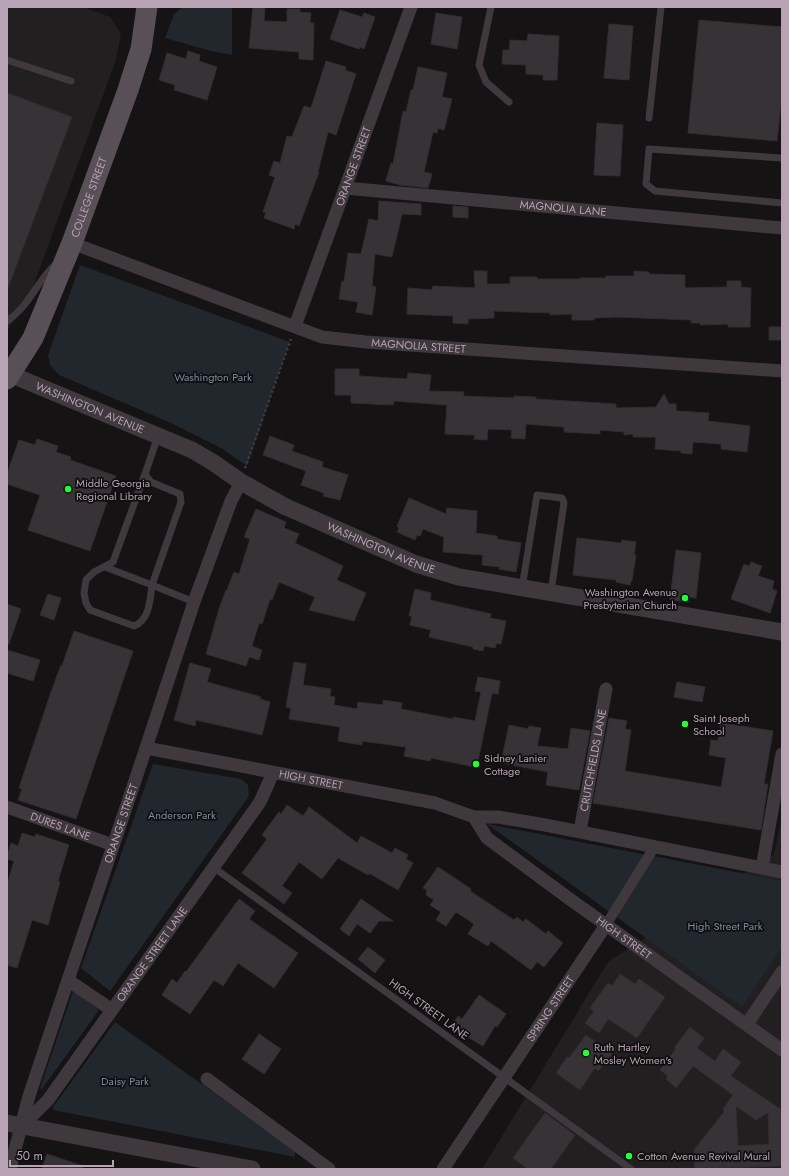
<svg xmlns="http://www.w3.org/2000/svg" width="789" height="1176" font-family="Jost,sans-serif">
	<rect width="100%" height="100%" fill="#151314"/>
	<!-- built -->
	<g fill="#221f21">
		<polygon points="7,7 83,7 110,17 121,34 116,60 30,295 7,331"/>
		<polygon points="782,816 782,1169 482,1169 608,962 774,854"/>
	</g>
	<!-- green -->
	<g fill="#22272d">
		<polygon points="183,7 232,7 232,55 211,51 165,38 174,14"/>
		<polygon points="80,265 290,342 247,466 221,448 171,423 59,375 50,365 48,355"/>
		<polygon points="153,764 241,779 248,785 249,796 110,991 81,968"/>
		<polygon points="487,824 782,881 782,947 742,1007"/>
		<polygon points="73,991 99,1010 42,1089 40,1088"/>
		<polygon points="115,1022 295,1151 295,1157 53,1110 53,1107"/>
	</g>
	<!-- building -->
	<g fill="#373236" stroke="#312d2f" fill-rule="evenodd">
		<polygon points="253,7 265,8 264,21 287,22 287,9 300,9 300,12 311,13 310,23 314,23 313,60 299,59 299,52 249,48"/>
		<polygon points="340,10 362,17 364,13 375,17 364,49 360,47 359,49 330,39"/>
		<polygon points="436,13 462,17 457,49 431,44"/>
		<polygon points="699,20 782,27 782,93 777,141 688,133"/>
		<polygon points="609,24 633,26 629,80 604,78"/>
		<polygon points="528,34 559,36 557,80 543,80 543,75 526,74 526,65 502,64 503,50 509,50 510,40 527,41"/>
		<polygon points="188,51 200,55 199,61 217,67 207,100 174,90 175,85 159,80 167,53 186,59"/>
		<polygon points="326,61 346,67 345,70 356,74 336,135 328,132 318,172 319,172 299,226 295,224 294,229 264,218 266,213 263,212 275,177 269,175 274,161 280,163 287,136 292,137 304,106 311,108"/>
		<polygon points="418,67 447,73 442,97 452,99 444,130 438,128 437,133 433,132 424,172 432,174 428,188 400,185 386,181 391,163 393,164 403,111 406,112 411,90 413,90"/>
		<polygon points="7,93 72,117 8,288 7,288"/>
		<polygon points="597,123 623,125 620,176 594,175"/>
		<polygon points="379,201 421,204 421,215 402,214 392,257 375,254 372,286 376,287 372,315 356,312 358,302 339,299 342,281 344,282 348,253 361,254 369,219 378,221"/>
		<polygon points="453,206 468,207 468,218 453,217"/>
		<polygon points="474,271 487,271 487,284 510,284 510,277 537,277 537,279 580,279 580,278 606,278 606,276 634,276 634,271 649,272 649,274 685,275 685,288 727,287 727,281 741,281 741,287 751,288 750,327 728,327 728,324 700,325 700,323 691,323 691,320 668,319 616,317 594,318 594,320 572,320 572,314 550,315 550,313 494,311 494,318 468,319 468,324 453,323 453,316 407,314 408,288 432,290 433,286 475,288"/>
		<rect x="769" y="327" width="13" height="13"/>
		<polygon points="335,369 359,369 359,376 407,379 408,373 431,375 429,391 464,392 463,396 514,398 514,396 536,397 536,399 616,404 616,408 656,407 664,394 669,404 676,404 676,411 709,413 708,421 750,426 747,452 721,449 721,444 693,442 692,454 681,453 681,451 655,449 656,437 633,437 633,434 624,435 624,432 600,430 600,434 564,432 564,427 526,424 525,439 511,438 512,430 488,429 487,440 474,439 475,435 445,434 447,405 394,401 393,405 351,403 351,395 335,395"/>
		<polygon points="270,436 294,445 292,451 323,462 322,467 348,475 340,500 323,496 324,493 301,485 306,471 263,455"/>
		<polygon points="37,439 58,446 56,452 71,457 70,460 116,476 90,551 28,530 40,495 7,484 7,474 19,440 35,445"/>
		<polygon points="409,498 446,514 447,508 477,511 476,533 497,536 497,539 521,543 516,572 499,569 500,567 482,565 483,555 443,552 444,537 423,529 420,536 417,535 415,540 397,532 399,528 397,526"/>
		<polygon points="256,509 286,522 284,528 299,534 295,543 343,566 337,580 366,593 354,621 309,610 315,597 279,582 272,600 270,599 262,624 259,623 252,646 262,650 259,660 249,657 246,666 206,654 219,609 226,590 227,590 234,572 239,574 250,539 244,537"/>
		<polygon points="577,538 621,543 622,540 636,542 634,555 636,555 632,581 631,581 630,585 616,582 616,580 573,575"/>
		<polygon points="676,550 701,553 696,598 689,597 689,602 670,600"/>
		<polygon points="751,562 762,566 758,576 774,581 772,589 777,591 770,613 731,599 744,564 749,566"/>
		<polygon points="415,589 431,593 430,600 491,614 490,618 506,621 501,644 497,643 495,648 484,646 483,651 473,649 473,647 429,637 431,630 410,625 412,616 409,616"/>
		<polygon points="48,594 61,598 54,620 40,615"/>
		<polygon points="7,604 21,609 9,644 7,644"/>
		<polygon points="74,631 133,651 76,819 18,800 22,789 19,788 51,692 61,665 62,666"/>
		<polygon points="7,650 40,660 33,681 7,673"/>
		<polygon points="294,662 306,664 303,685 331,689 330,696 335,697 334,705 357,709 358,702 383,705 383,700 402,703 401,709 453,719 453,717 475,721 481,692 475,691 478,677 500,681 498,694 492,693 478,761 476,761 475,767 431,758 430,761 404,756 406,747 362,741 362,745 338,741 340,727 289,719 291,708 286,707"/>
		<polygon points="190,663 211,669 207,682 261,697 260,699 270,702 262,735 196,720 195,726 174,720"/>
		<polygon points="677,682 705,687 702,702 674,697"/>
		<polygon points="609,718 627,721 625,729 631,730 625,771 721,787 726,758 709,755 711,740 718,741 721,723 773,731 764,784 768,784 761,830 593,803"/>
		<polygon points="509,725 528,729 529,726 541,728 537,746 568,749 571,728 590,731 579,790 546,785 548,772 501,763"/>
		<polygon points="287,805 303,816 309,807 357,843 361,836 392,853 395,848 408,855 406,859 413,863 398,890 369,873 368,875 338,858 322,879 299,862 282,886 292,893 284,904 242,873 267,839 262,835 279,812 281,814"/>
		<polygon points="22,833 35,837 36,834 69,845 58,881 60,882 48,925 32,920 17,968 7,965 7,885 14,861 7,859 7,856 11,843 18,846"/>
		<polygon points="438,867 471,889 470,891 514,920 517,917 523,922 526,919 546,934 548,931 563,943 544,967 537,962 531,970 491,941 488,946 468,934 474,924 456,912 446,926 436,920 441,912 430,905 434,900 426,895 427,890 423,888"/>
		<polygon points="239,899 255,911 249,919 298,953 274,988 238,963 223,986 214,980 190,1014 162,995 172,979 177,983 185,971 186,972"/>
		<polygon points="361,899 393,921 379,921 370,933 357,924 349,936 340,929"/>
		<polygon points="368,947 385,960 375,973 358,959"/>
		<polygon points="620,974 635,984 639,979 665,997 637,1038 608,1019 599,1033 585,1023 594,1011 590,1008 608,983 612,986"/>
		<polygon points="479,995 506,1014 497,1027 495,1026 483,1046 451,1027 458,1016 462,1019"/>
		<path d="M 690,1027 L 704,1038 L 697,1048 L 715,1061 L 723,1049 L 741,1062 L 731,1076 L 782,1110 L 782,1166 L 695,1169 L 694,1150 L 724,1112 L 723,1109 L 733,1095 L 693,1066 L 676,1088 L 666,1079 L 668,1076 L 660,1070 L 676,1049 L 674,1048 ZM 736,1106 L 756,1120 L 768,1113 L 769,1144 L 738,1146 Z"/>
		<polygon points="259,1034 281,1049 264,1074 242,1059"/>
		<polygon points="586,1035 612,1054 598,1071 595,1068 580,1090 556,1073 567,1057 569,1058"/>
		<polygon points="545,1113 575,1135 551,1169 528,1169 513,1158"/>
		<polygon points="47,1154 83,1166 83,1169 42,1169"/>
	</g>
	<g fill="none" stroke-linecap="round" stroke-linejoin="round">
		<!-- path -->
		<polyline stroke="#433b42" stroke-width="2.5" stroke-dasharray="2 3" stroke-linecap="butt" points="245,468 291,339"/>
		<!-- service -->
		<g stroke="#3f383d" stroke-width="7">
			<polyline points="491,7 479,65 486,82 509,102"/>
			<polyline points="7,60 71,81"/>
			<polyline points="649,118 661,7"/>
			<polyline points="782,158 649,149 646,184 655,191 782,203"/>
			<path d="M 7,321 C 30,306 37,280 57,263"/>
			<polyline points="158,436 145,474 151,482 180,494 181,502 152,585 194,602"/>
			<path d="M 105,567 L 152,585 C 150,599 150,620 134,626 L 90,610 L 86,603 L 84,593 L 86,580 L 94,572 L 113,562 L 145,474"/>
			<polyline points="522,588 537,495 562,498 564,503 551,592"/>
			<polyline points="213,867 631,1169"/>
		</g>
		<!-- pedestrian -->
		<polyline stroke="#3f383d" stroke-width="10" points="606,925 655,846"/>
		<!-- minor -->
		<g stroke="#3f383d" stroke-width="13">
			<path id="s1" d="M 345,188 L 782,228"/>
			<path id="s2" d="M 72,243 L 322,337 L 366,342 L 782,371"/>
			<path id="s3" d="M 295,326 L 411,7"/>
			<path id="s4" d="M 146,748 L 435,803 L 474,817 L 498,817 L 545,825 L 782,872"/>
			<path id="s5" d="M 7,807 L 113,845"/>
			<path id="s6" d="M 474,817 L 487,838 L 571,900 L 782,1050"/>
			<path id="s7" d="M 580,831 L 606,689"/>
			<polyline points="762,868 782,754"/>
			<polyline points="69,981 112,1010"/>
			<polyline points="747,1024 782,972"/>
			<polyline points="207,1079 329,1169"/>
			<path id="s8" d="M 22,1126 L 48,1100 L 260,802 L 273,773"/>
			<path id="s9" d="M 10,1169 L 29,1096 L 146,748 L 194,602 L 231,501 L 241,482"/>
			<path id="s10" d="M 443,1169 L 606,925"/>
		</g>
		<!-- tertiary -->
		<g stroke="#3f383d" stroke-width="17">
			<path id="s11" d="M 7,373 L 192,450 L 214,463 L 241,482 L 286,507 L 416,564 L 459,577 L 782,632"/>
			<polyline points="7,1123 252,1169"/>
		</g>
		<!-- primary -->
		<path stroke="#594f57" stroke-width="21" id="s12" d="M 7,379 L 33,338 L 72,243 L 128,90 L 141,49 L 147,7"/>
	</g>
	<!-- markers -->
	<g fill="#21ff35" stroke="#100e0f" stroke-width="1.5">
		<circle cx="68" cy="489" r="4"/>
		<circle cx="685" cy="598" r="4"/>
		<circle cx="685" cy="724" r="4"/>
		<circle cx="476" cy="764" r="4"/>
		<circle cx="586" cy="1053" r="4"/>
		<circle cx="629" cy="1156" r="4"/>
	</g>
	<g text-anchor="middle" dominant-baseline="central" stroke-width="3.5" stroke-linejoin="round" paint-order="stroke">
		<!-- street labels -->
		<g font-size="11" fill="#b7a3b4" stroke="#100e0f">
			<text stroke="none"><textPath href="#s3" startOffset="170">ORANGE STREET</textPath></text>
			<text stroke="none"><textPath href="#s12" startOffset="200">COLLEGE STREET</textPath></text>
			<text stroke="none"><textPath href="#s1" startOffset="219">MAGNOLIA LANE</textPath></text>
			<text stroke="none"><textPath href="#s2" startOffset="364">MAGNOLIA STREET</textPath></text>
			<text stroke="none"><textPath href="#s11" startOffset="90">WASHINGTON AVENUE</textPath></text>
			<text stroke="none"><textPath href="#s11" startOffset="414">WASHINGTON AVENUE</textPath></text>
			<text stroke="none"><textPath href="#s7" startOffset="72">CRUTCHFIELDS LANE</textPath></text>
			<text stroke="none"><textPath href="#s4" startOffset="168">HIGH STREET</textPath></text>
			<text stroke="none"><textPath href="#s9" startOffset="363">ORANGE STREET</textPath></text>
			<text stroke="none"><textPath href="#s5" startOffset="57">DURES LANE</textPath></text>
			<text stroke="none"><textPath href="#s6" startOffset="194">HIGH STREET</textPath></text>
			<text stroke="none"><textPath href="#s8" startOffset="216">ORANGE STREET LANE</textPath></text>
			<text stroke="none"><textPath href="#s10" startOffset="193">SPRING STREET</textPath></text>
			<text transform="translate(429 1009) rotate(36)">HIGH STREET LANE</text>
		</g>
		<!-- park labels -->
		<g font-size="11" fill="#788ea3" stroke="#100e0f">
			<text x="213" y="377">Washington Park</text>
			<text x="182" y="815">Anderson Park</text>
			<text x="725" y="926">High Street Park</text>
			<text x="125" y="1081">Daisy Park</text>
		</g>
		<!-- poi labels -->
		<g font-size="11" fill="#b7a3b4" stroke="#100e0f" text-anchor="start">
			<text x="76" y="483">Middle Georgia<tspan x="76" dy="13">Regional Library</tspan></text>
			<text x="677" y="592" text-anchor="end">Washington Avenue<tspan x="677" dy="13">Presbyterian Church</tspan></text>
			<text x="693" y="718">Saint Joseph<tspan x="693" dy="13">School</tspan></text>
			<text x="484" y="758">Sidney Lanier<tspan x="484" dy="13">Cottage</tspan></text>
			<text x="594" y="1047">Ruth Hartley<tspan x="594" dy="13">Mosley Women's</tspan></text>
			<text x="637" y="1156">Cotton Avenue Revival Mural</text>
		</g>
	</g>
	<!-- border -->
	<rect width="789" height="1176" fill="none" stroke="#b7a3b4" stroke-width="16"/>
	<!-- scale -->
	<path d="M10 1160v6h103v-6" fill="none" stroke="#b7a3b4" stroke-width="2"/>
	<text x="16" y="1160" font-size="12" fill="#b7a3b4" stroke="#100e0f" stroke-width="3" paint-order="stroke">50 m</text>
</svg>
